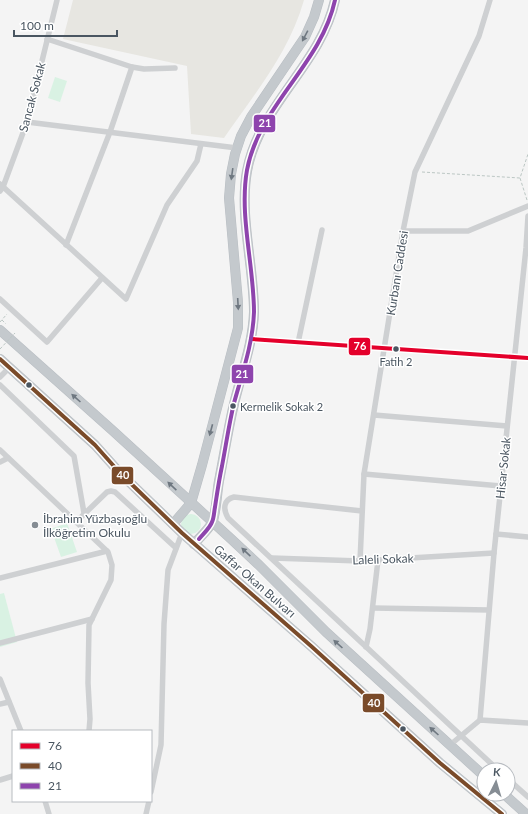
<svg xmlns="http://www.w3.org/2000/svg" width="528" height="814" font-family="Lato,sans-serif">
	<rect width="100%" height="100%" fill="#f4f4f4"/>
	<!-- green -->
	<g fill="#d9f2e3">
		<polygon points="55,77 67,81 60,102 48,98"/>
		<circle cx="191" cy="524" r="10"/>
		<polygon points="67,523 77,552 61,557 51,529"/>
		<polygon points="4,593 17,642 0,647 0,594"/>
	</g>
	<!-- sand -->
	<path fill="#e7e6e1" d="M 73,0 L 304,0 C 289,53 255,93 224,138 L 191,134 L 187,66 L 63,39 Z"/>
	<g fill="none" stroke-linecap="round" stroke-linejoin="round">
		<defs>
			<g id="trunk">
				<polyline points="0,330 112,430 229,537 259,565 326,632 484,776"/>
				<polyline points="0,359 95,445 120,473 182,533 311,646 440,763 502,814"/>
				<polyline points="173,524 191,503 202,465 238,328 238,302 229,198 231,174 235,154 241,136 251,117 305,37 314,17 319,0"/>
				<path d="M 194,544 C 200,537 208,530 212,523 C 216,516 217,491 219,481 C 224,456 228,429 234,404 C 241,374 253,344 254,312 C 254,266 239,216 247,171 C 259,105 321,65 335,0"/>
				<polyline points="504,794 526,814"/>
			</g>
		</defs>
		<!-- trunk casing -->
		<use href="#trunk" stroke="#b9bec3" stroke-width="10"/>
		<!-- path -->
		<g stroke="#bcc7c4" stroke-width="1" stroke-dasharray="3 2" stroke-linecap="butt">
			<polyline points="422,172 520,178"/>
			<polyline points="527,200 520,178 528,154"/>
			<polyline points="2,320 6,324"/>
			<polyline points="0,322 7,314"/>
		</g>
		<!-- minor -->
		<g stroke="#ced0d2" stroke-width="5.5">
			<polyline points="47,39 132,67 144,69 175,68"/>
			<polyline points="27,122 237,148"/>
			<polyline points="0,184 126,299 167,205 197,161 201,144"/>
			<polyline points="0,191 3,187 27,122 57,0"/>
			<polyline points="403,231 468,231 528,206"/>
			<polyline points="66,245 110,132 132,67"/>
			<polyline points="0,299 47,342 102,278"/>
			<polyline points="251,339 528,358"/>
			<polyline points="298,343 322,230"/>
			<polyline points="0,377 9,368"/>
			<polyline points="0,385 74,456 84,513"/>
			<polyline points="374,415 507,426"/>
			<polyline points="0,450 108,552 112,565 111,580 89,625 88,683 90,719 89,731"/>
			<polyline points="0,462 8,458"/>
			<polyline points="364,474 501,486"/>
			<path d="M 362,511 L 234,497 C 223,500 223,509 228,518 L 498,770"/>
			<polyline points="76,522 107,492 111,491 115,492 176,548"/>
			<polyline points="496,534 528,537"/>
			<polyline points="272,558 360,561 494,553"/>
			<polyline points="360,561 364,474 403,231 415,172 479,36 490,0"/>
			<polyline points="0,578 107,551"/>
			<polyline points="373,608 489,610"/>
			<polyline points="0,643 92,619"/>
			<polyline points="366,647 370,629 378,560"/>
			<polyline points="0,679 21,731"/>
			<polyline points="0,704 9,702"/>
			<polyline points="480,720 494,553 526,248 528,216"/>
			<polyline points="450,745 480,720 528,723"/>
			<polyline points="508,779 528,797"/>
			<polyline points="0,780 13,776"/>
			<polyline points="151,792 161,745 164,624 168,570 182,533"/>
			<polyline points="45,801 49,814"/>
			<polyline points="146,814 149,801"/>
		</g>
		<!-- trunk -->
		<use href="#trunk" stroke="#c4c9cd" stroke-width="9"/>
		<!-- path-bridge -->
		<polyline stroke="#bcc7c4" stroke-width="1" stroke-dasharray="3 2" stroke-linecap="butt" points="0,349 15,333"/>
		<defs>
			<polyline id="bus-1" points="251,339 528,358"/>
			<polyline id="bus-2" points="0,359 95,445 120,473 182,533 311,646 440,763 502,814"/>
			<path id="bus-3" d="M 199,539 C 203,534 210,528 212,522 C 214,518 214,512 215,507 C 217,494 219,480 222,466 C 226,445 229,424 234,403 C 242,374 253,343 254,312 C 254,266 239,215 247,170 C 259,105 321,65 335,0"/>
		</defs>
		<!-- bus-1 casing -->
		<use href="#bus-1" stroke="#fff" stroke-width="7"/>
		<!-- bus-2 casing -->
		<use href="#bus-2" stroke="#fff" stroke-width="7"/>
		<!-- bus-3 casing -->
		<use href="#bus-3" stroke="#fff" stroke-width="7"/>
		<!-- bus-1 -->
		<use href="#bus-1" stroke="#e4002b" stroke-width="4"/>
		<!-- bus-2 -->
		<use href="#bus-2" stroke="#7a4b2a" stroke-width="4"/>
		<!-- bus-3 -->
		<use href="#bus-3" stroke="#8e44ad" stroke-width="4"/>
	</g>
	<!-- one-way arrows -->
	<defs><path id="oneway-solid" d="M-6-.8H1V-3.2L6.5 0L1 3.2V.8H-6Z"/></defs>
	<g fill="#6f7881">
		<use href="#oneway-solid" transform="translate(305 36) rotate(118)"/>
		<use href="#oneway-solid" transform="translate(232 174) rotate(98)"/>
		<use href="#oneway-solid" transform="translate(238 304) rotate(87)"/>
		<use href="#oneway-solid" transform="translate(76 398) rotate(-138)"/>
		<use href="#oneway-solid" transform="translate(211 430) rotate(105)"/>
		<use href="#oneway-solid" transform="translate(172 486) rotate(-137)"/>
		<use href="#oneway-solid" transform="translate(246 552) rotate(-137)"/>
		<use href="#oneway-solid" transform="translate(338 644) rotate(-138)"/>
		<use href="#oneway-solid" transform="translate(434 731) rotate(-138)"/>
	</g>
	<!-- markers -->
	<g fill="#4a5661" stroke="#fff" stroke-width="1.5">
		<circle cx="396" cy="349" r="3.5"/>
		<circle cx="29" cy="385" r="3.5"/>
		<circle cx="233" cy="406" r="3.5"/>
		<circle cx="403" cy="729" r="3.5"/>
	</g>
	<circle fill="#868d94" stroke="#fff" stroke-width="1.5" cx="35" cy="525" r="4"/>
	<g text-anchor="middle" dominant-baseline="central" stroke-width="3" stroke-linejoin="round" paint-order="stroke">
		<!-- bus labels -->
		<g font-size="11" fill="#4a5661" stroke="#fff">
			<text x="396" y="361">Fatih 2</text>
			<text x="240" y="406" text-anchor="start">Kermelik Sokak 2</text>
		</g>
		<!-- street labels -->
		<g font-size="12" fill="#4a5661" stroke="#fff">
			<text transform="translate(32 97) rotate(-75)">Sancak Sokak</text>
			<text transform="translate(397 273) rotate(-81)">Kurbanı Caddesi</text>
			<text transform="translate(503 468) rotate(-84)">Hisar Sokak</text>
			<text transform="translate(383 559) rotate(-2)">Laleli Sokak</text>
			<text transform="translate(255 581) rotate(41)">Gaffar Okan Bulvarı</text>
		</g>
		<!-- poi labels -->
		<g font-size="12" fill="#4a5661" stroke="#fff" text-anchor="start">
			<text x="43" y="518">İbrahim Yüzbaşıoğlu<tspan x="43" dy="14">İlköğretim Okulu</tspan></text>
		</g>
	</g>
	<g stroke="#fff" stroke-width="1.5">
		<rect x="253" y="114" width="23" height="19" rx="4" fill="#8e44ad"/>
		<rect x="348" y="337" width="23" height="19" rx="4" fill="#e4002b"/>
		<rect x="231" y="364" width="23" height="20" rx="4" fill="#8e44ad"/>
		<rect x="111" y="466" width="23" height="19" rx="4" fill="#7a4b2a"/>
		<rect x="362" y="693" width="23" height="20" rx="4" fill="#7a4b2a"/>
	</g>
	<g font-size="11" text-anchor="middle" font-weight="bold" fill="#fff">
		<text x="265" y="127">21</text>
		<text x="360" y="350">76</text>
		<text x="242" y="378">21</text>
		<text x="123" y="479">40</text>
		<text x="374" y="707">40</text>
	</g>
	<!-- legend -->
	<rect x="12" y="730" width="140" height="72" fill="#ffffff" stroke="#b7bbc0"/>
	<rect x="20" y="743" width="20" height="6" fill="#e4002b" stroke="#b7bbc0"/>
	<text x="48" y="750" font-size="12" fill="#4a5661">76</text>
	<rect x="20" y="763" width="20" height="6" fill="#7a4b2a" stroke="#b7bbc0"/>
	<text x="48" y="770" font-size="12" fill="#4a5661">40</text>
	<rect x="20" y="783" width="20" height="6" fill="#8e44ad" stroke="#b7bbc0"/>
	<text x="48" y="790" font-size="12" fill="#4a5661">21</text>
	<!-- north arrow -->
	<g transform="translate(496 782) rotate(5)"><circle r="19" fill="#ffffff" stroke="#b7bbc0"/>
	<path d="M0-3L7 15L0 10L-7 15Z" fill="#868d94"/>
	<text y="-6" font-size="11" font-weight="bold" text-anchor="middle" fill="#4a5661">K</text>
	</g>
	<!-- scale -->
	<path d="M14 30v6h103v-6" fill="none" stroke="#4a5661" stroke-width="2"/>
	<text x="20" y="30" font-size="12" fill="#4a5661" stroke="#ffffff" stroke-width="3" paint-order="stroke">100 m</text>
</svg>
